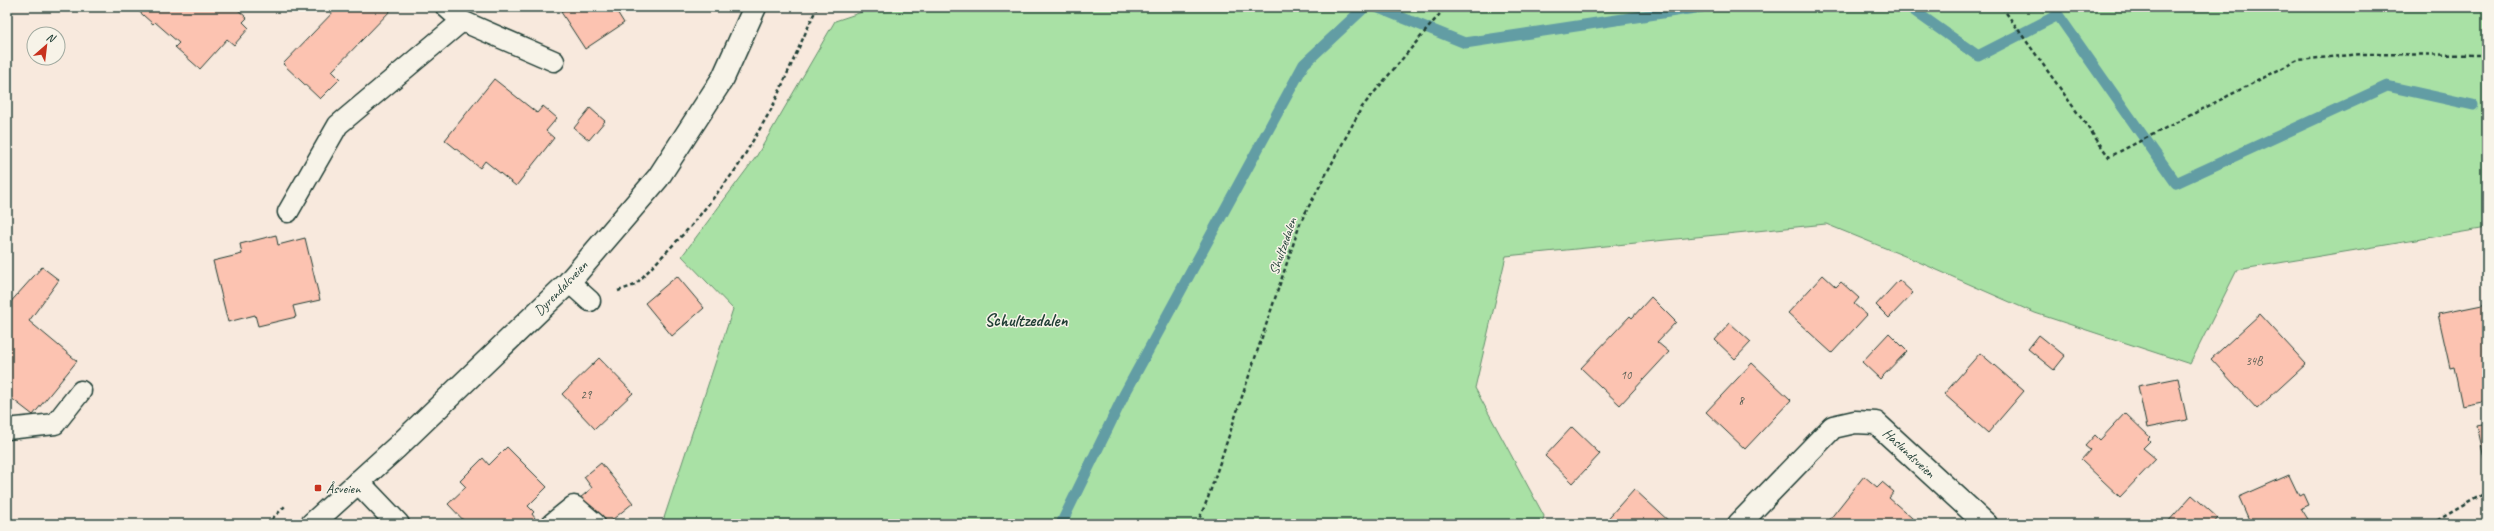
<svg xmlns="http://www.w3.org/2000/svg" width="2494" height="531" font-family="Caveat,sans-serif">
	<rect width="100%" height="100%" fill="#f8e9dd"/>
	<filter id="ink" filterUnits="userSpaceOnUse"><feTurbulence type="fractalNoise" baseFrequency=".025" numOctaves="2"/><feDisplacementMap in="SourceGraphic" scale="8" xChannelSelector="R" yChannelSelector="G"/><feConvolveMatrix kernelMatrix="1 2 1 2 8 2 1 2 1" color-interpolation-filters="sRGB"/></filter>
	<g filter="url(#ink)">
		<!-- green -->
		<polygon fill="#a9e1a5" stroke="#648f6c" points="877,7 2487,7 2487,228 2237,270 2190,364 2035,313 1912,259 1826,224 1506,256 1475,388 1544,516 1542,524 662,524 733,309 682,256 756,157 835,21"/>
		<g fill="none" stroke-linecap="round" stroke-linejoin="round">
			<!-- stream -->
			<g stroke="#629da4" stroke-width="11">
				<polyline points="1376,7 1465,43 1702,7"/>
				<polyline points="1909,7 1978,56 2058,15 2176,183 2387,86 2473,105"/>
				<polyline points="1061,524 1124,395 1304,64 1365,7"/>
			</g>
		</g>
		<!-- building -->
		<g fill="#fcc3b1" stroke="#1f3d34">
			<polygon points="134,7 235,7 247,18 243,22 249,28 234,45 227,39 200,69 175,47 179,43 155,22 153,24"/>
			<polygon points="338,7 394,7 332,71 340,79 320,99 283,64"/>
			<polygon points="568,7 614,7 624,23 585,49 561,12"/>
			<polygon points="494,79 537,113 543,106 557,118 546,131 554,138 516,186 485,161 480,168 445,140"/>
			<polygon points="590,108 605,121 589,140 574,128"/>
			<polygon points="276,235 278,245 305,238 320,300 293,306 296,317 258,326 255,315 228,322 213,261 242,254 240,244"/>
			<polygon points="42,267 59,280 29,321 77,361 33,415 11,398 7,403 7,306"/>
			<polygon points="1823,275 1836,287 1841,282 1859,298 1854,304 1867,315 1832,353 1788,313"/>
			<polygon points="677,276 704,308 672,336 645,303"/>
			<polygon points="1899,280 1913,293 1889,318 1876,305"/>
			<polygon points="1651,297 1676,322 1657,342 1669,352 1620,405 1581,368 1630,316 1632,318"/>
			<polygon points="2487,304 2487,401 2462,406 2454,367 2450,368 2438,314"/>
			<polygon points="2260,314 2306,364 2257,409 2211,359"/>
			<polygon points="1730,323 1751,342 1735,359 1715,340"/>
			<polygon points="1889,333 1907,351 1880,379 1862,362"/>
			<polygon points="2039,335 2065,356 2054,370 2028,349"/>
			<polygon points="1980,353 2024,391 1988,433 1944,394"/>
			<polygon points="599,358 633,393 595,429 562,394"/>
			<polygon points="1752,363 1791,400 1745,449 1706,412"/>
			<polygon points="2178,378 2187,420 2147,428 2138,386"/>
			<polygon points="2125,413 2150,437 2148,439 2150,441 2143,448 2156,459 2120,497 2081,460 2090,450 2085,446 2095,435 2100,440"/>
			<polygon points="2487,423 2487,471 2477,425"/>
			<polygon points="1572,427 1600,454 1573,483 1545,456"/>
			<polygon points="507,447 547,487 528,506 534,512 532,514 535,518 529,524 467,524 448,504 466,487 460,481 483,458 489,465"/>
			<polygon points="601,463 633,503 607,524 601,524 580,498 592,488 584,477"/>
			<polygon points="2289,475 2299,496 2303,494 2308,505 2301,508 2311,524 2253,524 2251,519 2249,520 2239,497"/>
			<polygon points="1864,476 1877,487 1882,482 1894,492 1889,498 1919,524 1826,524"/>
			<polygon points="1634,489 1672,524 1603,524"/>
			<polygon points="2192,495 2218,518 2213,524 2166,524"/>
		</g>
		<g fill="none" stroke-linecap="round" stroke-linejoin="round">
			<defs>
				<g id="service">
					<polyline points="462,21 554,61"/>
					<polyline points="288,212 338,125 462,21 446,7"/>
					<polyline points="569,282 590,301"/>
					<polyline points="7,429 55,424 81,391"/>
				</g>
				<g id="minor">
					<polyline points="358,482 398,524"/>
					<polyline points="553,524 574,507 594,524"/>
					<polyline points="1739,524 1833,427 1855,422 1876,423 1986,524"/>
				</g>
				<polyline id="primary" points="312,524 397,447 569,282 658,178 723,78 755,7"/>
			</defs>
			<!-- service casing -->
			<use href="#service" stroke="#1f3d34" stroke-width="23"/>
			<!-- minor casing -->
			<use href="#minor" stroke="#1f3d34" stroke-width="25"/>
			<!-- primary casing -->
			<use href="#primary" stroke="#1f3d34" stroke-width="25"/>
			<!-- path -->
			<g stroke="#1f3d34" stroke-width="2.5" stroke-dasharray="4 3" stroke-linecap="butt">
				<polyline points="2002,7 2109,157 2298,60 2362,54 2487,55"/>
				<polyline points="618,291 635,285 692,225 737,168 772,108 817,7"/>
				<polyline points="267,524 285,506"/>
				<polyline points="1197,524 1208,498 1301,221 1362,107 1444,9 1448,7"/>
				<polyline points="2431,524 2487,492"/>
			</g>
			<!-- service -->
			<use href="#service" stroke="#f7f3e8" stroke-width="20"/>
			<!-- minor -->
			<use href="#minor" stroke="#f7f3e8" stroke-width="22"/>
			<!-- primary -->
			<use href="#primary" stroke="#f7f3e8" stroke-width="22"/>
		</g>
	</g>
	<!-- markers -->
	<rect fill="#c8321e" stroke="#f7f3e8" stroke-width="1.5" x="314" y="484" width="8" height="8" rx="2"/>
	<g text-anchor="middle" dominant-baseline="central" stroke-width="3" stroke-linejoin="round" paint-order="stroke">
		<!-- number labels -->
		<g font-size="12" fill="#565e53">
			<text x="2254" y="361">34B</text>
			<text x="1626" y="375">10</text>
			<text x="586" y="395">29</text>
			<text x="1741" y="401">8</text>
		</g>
		<!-- street labels -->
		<g font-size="14" fill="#1f3d34" stroke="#f7f3e8">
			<text transform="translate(1283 246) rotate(-71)">Shultzedalen</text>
			<text transform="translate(561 288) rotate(-46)">Dyrendalsveien</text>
			<text transform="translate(1909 453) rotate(43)">Haslundsveien</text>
		</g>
		<!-- poi labels -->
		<g font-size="14" fill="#1f3d34" stroke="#f7f3e8" text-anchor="start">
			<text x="326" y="488">Åsveien</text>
		</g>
		<!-- district labels -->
		<g font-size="18" font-weight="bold" fill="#1f3d34" stroke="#f7f3e8">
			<text x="1026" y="320">Schultzedalen</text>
		</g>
	</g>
	<!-- margin -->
	<rect width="2494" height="531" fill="none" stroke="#f7f3e8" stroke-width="24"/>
	<rect x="12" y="12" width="2470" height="507" fill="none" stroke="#1f3d34" stroke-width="1.5" filter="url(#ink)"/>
	<!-- north arrow -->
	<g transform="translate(46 46) rotate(28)"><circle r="19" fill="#f7f3e8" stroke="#a1aaa0"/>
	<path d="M0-3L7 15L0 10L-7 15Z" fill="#c8321e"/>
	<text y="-6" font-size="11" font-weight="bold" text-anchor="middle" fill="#1f3d34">N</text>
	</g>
</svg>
